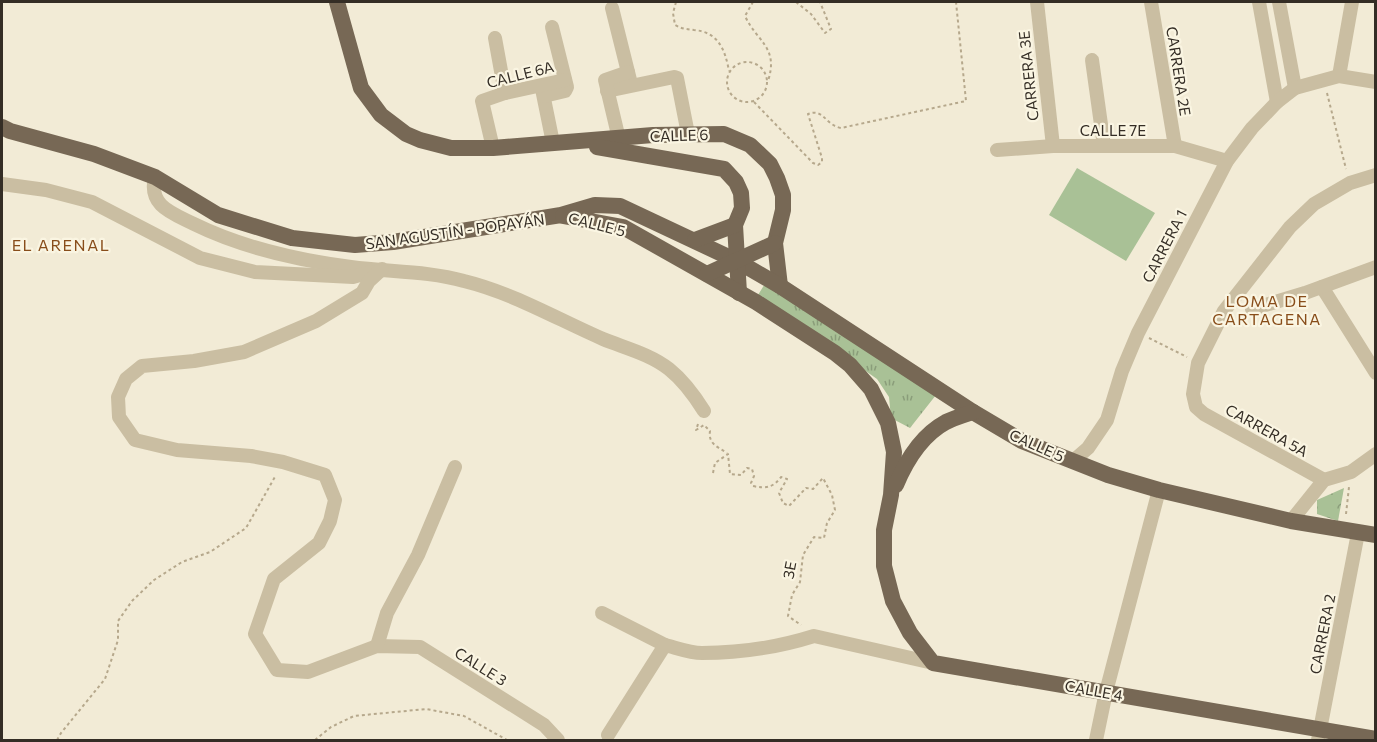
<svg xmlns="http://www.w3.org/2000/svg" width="1377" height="742" font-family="Commissioner,sans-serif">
	<defs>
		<pattern id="grass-tufts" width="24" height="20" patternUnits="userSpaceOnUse" patternTransform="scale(1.5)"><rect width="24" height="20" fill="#a9c196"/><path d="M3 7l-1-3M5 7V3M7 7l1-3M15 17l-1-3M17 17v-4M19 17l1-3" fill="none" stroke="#8a9d7a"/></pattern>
		<pattern id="park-crowns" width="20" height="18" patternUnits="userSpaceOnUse" patternTransform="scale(1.5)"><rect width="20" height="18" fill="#a9c196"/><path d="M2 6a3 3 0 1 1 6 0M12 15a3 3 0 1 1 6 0" fill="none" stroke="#8a9d7a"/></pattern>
	</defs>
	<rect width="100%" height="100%" fill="#f2ebd6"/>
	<!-- grass -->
	<polygon fill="url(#grass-tufts)" points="766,282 936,395 910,428 891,418 889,397 877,379 758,295"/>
	<!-- park -->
	<polygon fill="url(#park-crowns)" points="1344,488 1338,521 1317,514 1317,500"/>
	<!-- pitch -->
	<polygon fill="#a9c196" points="1077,168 1155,213 1126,261 1049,215"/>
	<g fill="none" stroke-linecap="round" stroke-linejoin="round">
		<!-- path -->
		<g stroke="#b6a88c" stroke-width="2" stroke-dasharray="3 3" stroke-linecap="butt">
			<path d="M 676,2 L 673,13 L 675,25 C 682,29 686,29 694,30 C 718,32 725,49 729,71"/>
			<path d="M 753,2 L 745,16 C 757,42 779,47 768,81"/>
			<polyline points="796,2 811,14 825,33 831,29 820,2"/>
			<circle cx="747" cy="82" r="20"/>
			<polyline points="1327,93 1346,169"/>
			<path d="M 754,102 L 813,163 L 818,165 L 822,162 L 822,158 L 808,114 C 824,108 825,125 841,128 L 966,101 L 956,2"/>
			<polyline points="1149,338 1187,357"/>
			<path d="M 698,424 L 696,430 L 704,425 L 710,431 C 708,444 718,447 727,453"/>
			<path d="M 713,473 L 715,463 L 728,454 L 730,474 L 741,475 L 747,468 L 752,469 L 754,476 L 751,483 L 753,486 C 766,489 774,487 781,477 L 787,479 L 779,493 L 783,503 L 789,506 L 806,488 L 813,489 L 823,478 L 832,495 L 835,510 L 827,523 L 824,538 L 814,537 L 803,555 L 800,582 L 792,595 L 788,616 L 801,625"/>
			<polyline points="1346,514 1349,487"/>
			<polyline points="57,740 61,733 105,679 118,640 118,621 132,601 154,580 182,562 210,552 246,528 276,475"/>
			<polyline points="315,740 331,727 354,716 426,709 464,716 507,740"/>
		</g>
		<!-- minor -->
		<g stroke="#cabea2" stroke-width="14">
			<polyline points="1037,2 1053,146"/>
			<polyline points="1151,2 1175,146"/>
			<polyline points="1259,2 1277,102"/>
			<polyline points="1279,2 1295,88"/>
			<polyline points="612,8 630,80"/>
			<polyline points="495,38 505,93"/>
			<polyline points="1092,60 1104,146"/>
			<polyline points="1339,76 1352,2"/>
			<polyline points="542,89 553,143"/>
			<polyline points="607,91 674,77 677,78 688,134"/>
			<polyline points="544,96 565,91 567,87 552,27"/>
			<polyline points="619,139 605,80 628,72"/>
			<polyline points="493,148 482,101 505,93 565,80"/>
			<polyline points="997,150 1053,146 1175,146 1227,161"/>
			<path d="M 155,177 C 148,206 172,213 194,224 C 243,248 297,260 351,267 C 389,272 428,271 464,281 C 513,293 557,319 603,339 C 625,348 650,354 669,369 C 684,381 694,395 704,411"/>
			<polyline points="2,184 46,190 92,202 200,258 255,272 353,277 371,272"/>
			<polyline points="382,269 369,281 362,293 316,321 244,352 194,361 142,366 126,379 118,397 119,417 135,440 177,450 251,456 283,462 325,475 335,500 330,521 319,543 274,579 255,634 277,670 308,672 377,646 420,647 544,725 558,740"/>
			<polyline points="1322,287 1376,373"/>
			<polyline points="1252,309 1305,293 1376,267"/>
			<polyline points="1073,461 1088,448 1107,420 1122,371 1138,333 1227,161 1252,128 1277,102 1295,88 1339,76 1376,82"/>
			<polyline points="1324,480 1204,414 1196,407 1193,394 1198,363 1224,311 1290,227 1314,204 1350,183 1376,175"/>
			<polyline points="1291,521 1324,480 1351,472 1376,454"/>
			<polyline points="602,613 665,645"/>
			<polyline points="377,646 387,613 418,555 455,467"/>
			<path d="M 608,735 L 665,645 C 677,648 690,653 702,653 C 739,653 779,647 814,636 L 933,663"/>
			<polyline points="1096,740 1106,692 1159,490"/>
			<polyline points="1318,740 1358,533"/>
		</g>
		<!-- major -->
		<g stroke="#776855" stroke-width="16">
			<polyline points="337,2 361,88 381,115 406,134 420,140 451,148 493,148 653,135 724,134 750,145 770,164 777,178 783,195 783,210 775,243 780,286"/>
			<polyline points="2,127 10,131 94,154 155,177 218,215 292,238 355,245 393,242 561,215 595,205 620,206 737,261 780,286 973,412 1022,441 1108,475 1159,490 1291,521 1376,535"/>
			<polyline points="597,147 724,169 736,182 741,193 742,208 735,225 739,293"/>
			<polyline points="563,216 623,227 756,302 835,353 850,365 871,389 888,423 894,452 891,495 884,530 884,566 893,601 910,633 933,663 1376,739"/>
			<polyline points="695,240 735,225"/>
			<polyline points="707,274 775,243"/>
			<path d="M 896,485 C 906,461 922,435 946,422 C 954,418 964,415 973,412"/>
		</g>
	</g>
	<g text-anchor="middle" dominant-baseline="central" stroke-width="4.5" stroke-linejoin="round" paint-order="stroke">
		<!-- street labels -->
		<g font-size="15" fill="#342d25" stroke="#faf5e2">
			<text transform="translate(1179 71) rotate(81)">CARRERA 2E</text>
			<text transform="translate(520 74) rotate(-14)">CALLE 6A</text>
			<text transform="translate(1028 76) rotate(-96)">CARRERA 3E</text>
			<text x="1113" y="130">CALLE 7E</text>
			<text transform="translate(679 135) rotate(-2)">CALLE 6</text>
			<text transform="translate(597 224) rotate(14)">CALLE 5</text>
			<text transform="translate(455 231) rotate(-8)">SAN AGUSTÍN - POPAYÁN</text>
			<text transform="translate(1164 246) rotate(-63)">CARRERA 1</text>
			<text transform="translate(1267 430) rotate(29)">CARRERA 5A</text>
			<text transform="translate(1037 445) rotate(24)">CALLE 5</text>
			<text transform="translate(789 570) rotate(-79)">3E</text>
			<text transform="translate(1322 634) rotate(-79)">CARRERA 2</text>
			<text transform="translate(481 666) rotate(32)">CALLE 3</text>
			<text transform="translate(1094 690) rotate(10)">CALLE 4</text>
		</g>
		<!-- neighbourhood labels -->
		<g font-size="16" letter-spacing="1.5" fill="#884d1a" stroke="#faf5e2">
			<text x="61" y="244">EL ARENAL</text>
			<text x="1267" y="300">LOMA DE<tspan x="1267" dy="18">CARTAGENA</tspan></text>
		</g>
	</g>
	<!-- border -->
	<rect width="1377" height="742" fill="none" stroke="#342d25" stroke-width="6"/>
</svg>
